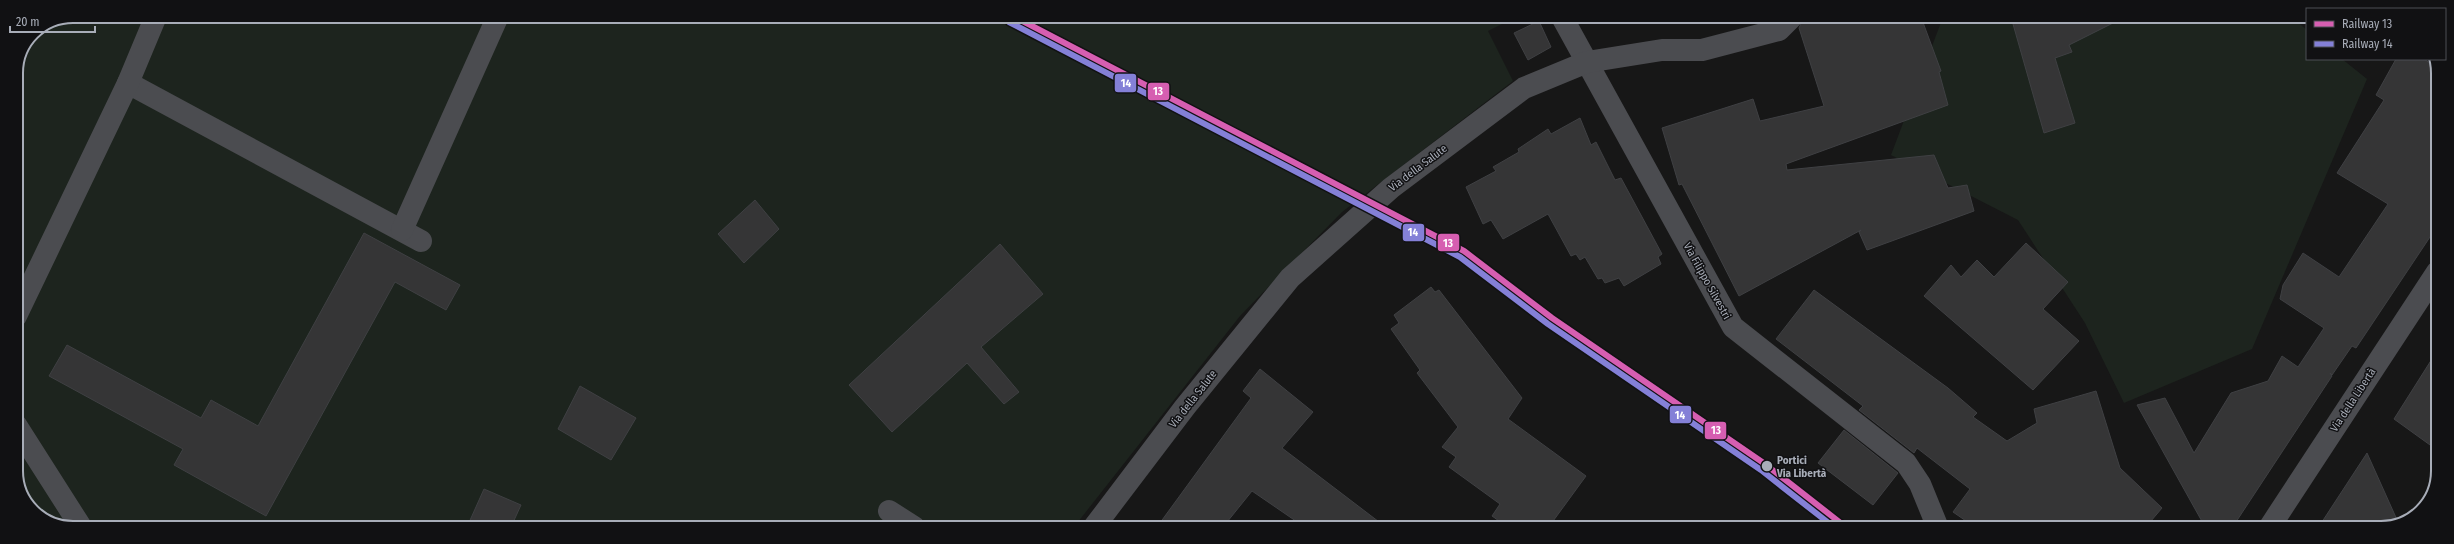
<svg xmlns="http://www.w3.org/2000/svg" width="2454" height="544" font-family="'Fira Sans Condensed',sans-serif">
	<rect width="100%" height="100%" fill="#171717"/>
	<!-- green -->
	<g fill="#1d241e">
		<polygon points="73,16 1516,17 1488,31 1513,81 1342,212 1240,316 1074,527 62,527 32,511 16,478 16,73 33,32"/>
		<polygon points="1943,17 2291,17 2307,30 2307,59 2342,59 2367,79 2252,349 2124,403 2085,323 2018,220 1891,155"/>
	</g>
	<!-- building -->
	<g fill="#353536" stroke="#3f4043">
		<polygon points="1804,17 1921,17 1941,71 1939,72 1948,105 1786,164 1787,170 1934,155 1948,188 1967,185 1974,211 1867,250 1859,232 1861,230 1739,296 1682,184 1679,185 1662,128 1753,99 1760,121 1824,106 1799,28"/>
		<polygon points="2011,17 2125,17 2069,45 2072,52 2055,58 2075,123 2044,133"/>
		<polygon points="1539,21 1551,47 1528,60 1514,33"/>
		<polygon points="2396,59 2424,59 2438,69 2438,225 2356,348 2352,346 2332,375 2330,373 2332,376 2232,528 2209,528 2204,525 2137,405 2165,398 2194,453 2231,393 2268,381 2282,356 2298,367 2324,328 2280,299 2283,285 2303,253 2339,277 2388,204 2337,173 2384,100 2376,95"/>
		<polygon points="1580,118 1591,145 1596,142 1615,180 1621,178 1662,254 1658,257 1661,264 1624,286 1619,278 1605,283 1602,278 1598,279 1585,257 1580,260 1576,254 1571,256 1548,214 1503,239 1491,220 1483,224 1466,187 1496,171 1493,167 1519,152 1518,149 1548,129 1551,134"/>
		<polygon points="755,200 779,229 744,263 718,234"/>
		<polygon points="364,233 460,285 446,310 395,282 266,516 174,465 183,449 49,376 67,345 201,418 211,400 258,426"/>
		<polygon points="2026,243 2068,282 2043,309 2079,341 2033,390 1924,296 1951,265 1961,277 1977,260 1994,277"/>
		<polygon points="1000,244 1043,294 981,347 1019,392 1004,404 967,363 892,432 849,385"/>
		<polygon points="1431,287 1435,292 1439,290 1522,398 1508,419 1586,476 1548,528 1509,528 1492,516 1500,504 1449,467 1456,457 1442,447 1458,427 1417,373 1420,370 1391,329 1399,323 1394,315"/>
		<polygon points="1814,290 1948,388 1977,413 1973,417 2007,441 2037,423 2034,409 2096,391 2120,468 2162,508 2145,528 1971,528 1969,523 1953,512 1970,489 1917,448 1914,453 1859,410 1863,406 1776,339"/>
		<polygon points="2437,351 2437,450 2394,419"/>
		<polygon points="1260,369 1313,412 1282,448 1387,528 1306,528 1252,491 1223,527 1157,527 1251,398 1243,391"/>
		<polygon points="580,386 636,418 611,460 558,429"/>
		<polygon points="1844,430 1898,473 1873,505 1818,463"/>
		<polygon points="2367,453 2398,522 2381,528 2318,528"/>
		<polygon points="484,489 521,505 511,527 467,527"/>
	</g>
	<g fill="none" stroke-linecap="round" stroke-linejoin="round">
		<!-- minor -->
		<g stroke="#4b4c50" stroke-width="22">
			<polyline points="1562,17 1733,327 1906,463 1920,484 1938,528"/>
			<polyline points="128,83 421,241"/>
			<polyline points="402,230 498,16"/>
			<polyline points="16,316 128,83 156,16"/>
			<polyline points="16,425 81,527"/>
			<polyline points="889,511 914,527"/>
			<polyline points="1094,527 1185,407 1290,278 1391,188 1524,88 1587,62 1662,50 1702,50 1779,30 1792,17"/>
			<polyline points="2269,528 2437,272"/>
		</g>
		<defs>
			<polyline id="rail-1" points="1013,16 1464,251 1552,318 1765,464 1847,528"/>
			<polyline id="rail-2" points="1009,22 1460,257 1548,324 1761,470 1835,528"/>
		</defs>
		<!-- rail-1 casing -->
		<use href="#rail-1" stroke="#111113" stroke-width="9"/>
		<!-- rail-2 casing -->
		<use href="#rail-2" stroke="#111113" stroke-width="9"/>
		<!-- rail-1 -->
		<use href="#rail-1" stroke="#d65eb1" stroke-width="6"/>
		<!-- rail-2 -->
		<use href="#rail-2" stroke="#8480d7" stroke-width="6"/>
	</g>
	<!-- markers -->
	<circle fill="#a8adb8" stroke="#111113" stroke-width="1.5" cx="1767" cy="466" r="6"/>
	<g text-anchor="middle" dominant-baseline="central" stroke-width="3" stroke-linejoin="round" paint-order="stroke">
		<!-- street labels -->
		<g font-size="11" fill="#a8adb8" stroke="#111113">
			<text transform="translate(1418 168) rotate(-37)">Via della Salute</text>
			<text transform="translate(1707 281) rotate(61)">Via Filippo Silvestri</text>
			<text transform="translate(1193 399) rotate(-52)">Via della Salute</text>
			<text transform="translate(2353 400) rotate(-57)">Via della Libertà</text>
		</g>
		<!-- stop labels -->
		<g font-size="11" font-weight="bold" fill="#a8adb8" stroke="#111113" text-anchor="start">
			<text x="1777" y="460">Portici<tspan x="1777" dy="13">Via Libertà</tspan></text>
		</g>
	</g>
	<!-- crop -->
	<path d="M0 0H2454V544H0ZM73 23H2381A50 50 0 0 1 2431 73V471A50 50 0 0 1 2381 521H73A50 50 0 0 1 23 471V73A50 50 0 0 1 73 23Z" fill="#111113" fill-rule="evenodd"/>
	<path fill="none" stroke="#a8adb8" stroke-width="2" d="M73 23H2381A50 50 0 0 1 2431 73V471A50 50 0 0 1 2381 521H73A50 50 0 0 1 23 471V73A50 50 0 0 1 73 23Z"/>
	<g stroke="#111113" stroke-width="1.5">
		<rect x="1114" y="73" width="23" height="20" rx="4" fill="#8480d7"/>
		<rect x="1147" y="82" width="23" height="19" rx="4" fill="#d65eb1"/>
		<rect x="1402" y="223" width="23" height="19" rx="4" fill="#8480d7"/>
		<rect x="1437" y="233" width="23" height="19" rx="4" fill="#d65eb1"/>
		<rect x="1669" y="405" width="23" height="19" rx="4" fill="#8480d7"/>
		<rect x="1704" y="421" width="23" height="19" rx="4" fill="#d65eb1"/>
	</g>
	<g font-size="11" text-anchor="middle" font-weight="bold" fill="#fff">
		<text x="1126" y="87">14</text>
		<text x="1158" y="95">13</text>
		<text x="1413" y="236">14</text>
		<text x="1448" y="247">13</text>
		<text x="1680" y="419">14</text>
		<text x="1716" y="434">13</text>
	</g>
	<!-- legend -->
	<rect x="2306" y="8" width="140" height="52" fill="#111113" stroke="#4d4f55"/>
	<rect x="2314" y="21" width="20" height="6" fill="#d65eb1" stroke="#4d4f55"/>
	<text x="2342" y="28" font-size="12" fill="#a8adb8">Railway 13</text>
	<rect x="2314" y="41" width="20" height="6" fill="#8480d7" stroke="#4d4f55"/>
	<text x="2342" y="48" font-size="12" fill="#a8adb8">Railway 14</text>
	<!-- scale -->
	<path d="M10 26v6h85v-6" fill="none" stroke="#a8adb8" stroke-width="2"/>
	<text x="16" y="26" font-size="12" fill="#a8adb8" stroke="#111113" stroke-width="3" paint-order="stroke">20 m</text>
</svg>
